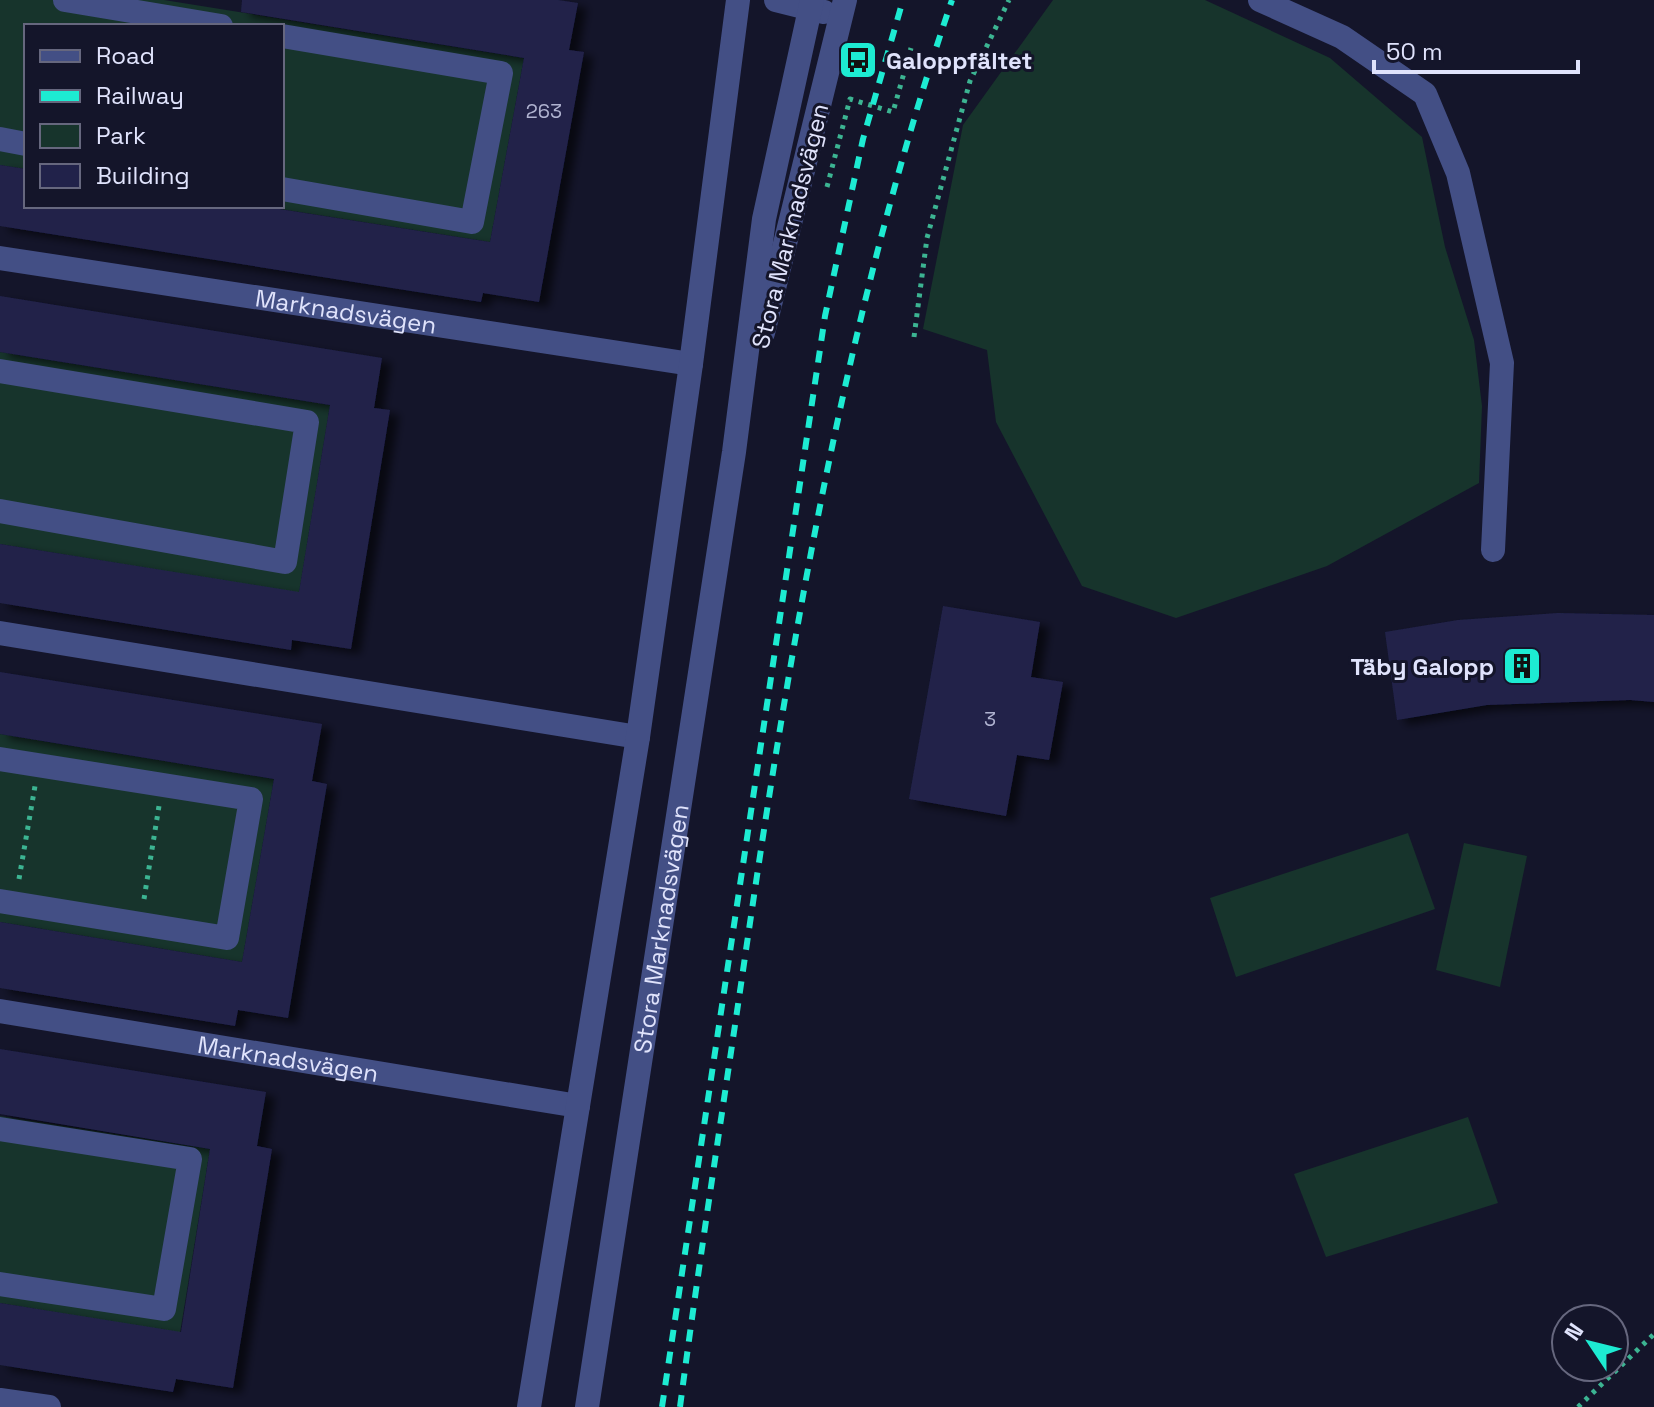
<svg xmlns="http://www.w3.org/2000/svg" width="1654" height="1407" font-family="'Space Grotesk',sans-serif">
	<defs>
		<filter id="shadow"><feDropShadow dx="9" dy="5" stdDeviation="4" flood-color="#0009"/></filter>
	</defs>
	<rect width="100%" height="100%" fill="#14152a"/>
	<!-- green -->
	<g fill="#17342c">
		<polygon points="0,0 164,0 524,58 490,242 261,206 282,206 282,26 26,26 26,169 0,165"/>
		<polygon points="1053,0 1205,0 1330,58 1422,137 1445,247 1474,340 1482,406 1479,483 1327,566 1176,618 1082,586 996,422 987,350 923,329 963,125"/>
		<polygon points="0,352 330,405 299,593 0,544"/>
		<polygon points="0,734 274,779 242,962 0,922"/>
		<polygon points="1408,833 1435,909 1236,977 1210,898"/>
		<polygon points="1464,843 1527,856 1500,987 1436,970"/>
		<polygon points="0,1116 210,1149 180,1333 0,1303"/>
		<polygon points="1468,1117 1498,1203 1326,1257 1294,1174"/>
	</g>
	<!-- building -->
	<g fill="#21224a" filter="url(#shadow)">
		<polygon points="242,0 558,0 578,3 569,50 584,52 539,302 483,293 481,302 0,226 0,165 26,169 26,206 260,206 490,242 524,58 241,12"/>
		<polygon points="0,296 382,358 374,408 390,410 351,649 292,640 291,650 0,603 0,544 299,592 330,405 0,352"/>
		<polygon points="943,606 1040,622 1031,677 1063,682 1049,760 1017,755 1006,816 909,799"/>
		<polygon points="1558,613 1654,615 1654,702 1630,700 1487,705 1397,720 1385,632 1458,620"/>
		<polygon points="0,672 322,724 312,781 327,784 288,1018 238,1010 235,1026 0,988 0,922 242,962 274,779 0,734"/>
		<polygon points="0,1049 266,1092 257,1146 272,1149 233,1388 176,1379 173,1392 0,1365 0,1303 181,1332 210,1149 0,1114"/>
	</g>
	<g fill="none" stroke-linecap="round" stroke-linejoin="round">
		<!-- path -->
		<g stroke="#3cb492" stroke-width="5" stroke-dasharray="4 6" stroke-linecap="butt">
			<polyline points="827,187 850,99 893,112 911,48"/>
			<polyline points="914,337 927,238 970,81 1009,0"/>
			<polyline points="19,879 35,786"/>
			<polyline points="144,899 159,806"/>
			<polyline points="1578,1407 1654,1334"/>
		</g>
		<!-- minor -->
		<g stroke="#434f85" stroke-width="24">
			<polyline points="65,0 221,26"/>
			<polyline points="776,0 824,12"/>
			<polyline points="1260,0 1342,37 1425,94 1458,173 1502,363 1493,550"/>
			<polyline points="282,36 501,73 472,222 282,189"/>
			<polyline points="0,139 26,144"/>
			<path id="s1" d="M 0,258 L 691,364"/>
			<polyline points="763,333 845,0"/>
			<polyline points="0,371 307,422 285,562 0,511"/>
			<polyline points="0,633 638,737"/>
			<polyline points="0,759 251,799 227,938 0,901"/>
			<path id="s2" d="M 0,1011 L 578,1106"/>
			<polyline points="0,1129 190,1159 164,1309 0,1284"/>
			<polyline points="0,1400 49,1407"/>
			<polyline points="529,1407 638,737 691,364 738,0"/>
			<path id="s3" d="M 587,1407 L 734,452 L 764,219 L 812,0"/>
		</g>
		<!-- rail -->
		<g stroke="#1debd2" stroke-width="6" stroke-dasharray="12 10" stroke-linecap="butt">
			<polyline points="662,1407 825,316 863,139 903,0"/>
			<path d="M 680,1407 C 700,1254 724,1102 746,950 C 793,628 847,309 952,0"/>
		</g>
	</g>
	<!-- icons -->
	<defs>
		<symbol id="bus-square" viewBox="-11 -11 22 22"><rect x="-9" y="-9" width="18" height="18" rx="4" fill="#1debd2" stroke="#14152a"/><path d="M-5-6H5V4H4V6H2V4H-2V6H-4V4H-5ZM-3.5-4V0h7V-4ZM-3.5 1.2v1.5H-2V1.2ZM2 1.2v1.5H3.5V1.2Z" fill="#111"/></symbol>
		<symbol id="building-square" viewBox="-11 -11 22 22"><rect x="-9" y="-9" width="18" height="18" rx="4" fill="#1debd2" stroke="#14152a"/><path d="M-4-6H4V6H1V3H-1V6H-4ZM-2.5-4.3h1.7v1.8h-1.7ZM.8-4.3h1.7v1.8H.8ZM-2.5-1h1.7V.8h-1.7ZM.8-1h1.7V.8H.8Z" fill="#111"/></symbol>
	</defs>
	<g fill-rule="evenodd">
		<use href="#bus-square" x="836" y="38" width="44" height="44"/>
		<use href="#building-square" x="1500" y="644" width="44" height="44"/>
	</g>
	<g text-anchor="middle" dominant-baseline="central" stroke-width="6" stroke-linejoin="round" paint-order="stroke">
		<!-- number labels -->
		<g font-size="20" fill="#b0b3d0">
			<text x="544" y="111">263</text>
			<text x="990" y="719">3</text>
		</g>
		<!-- poi labels -->
		<g font-size="24" font-weight="bold" fill="#e0e3fc" stroke="#14152a" text-anchor="start">
			<text x="886" y="60">Galoppfältet</text>
			<text x="1494" y="666" text-anchor="end">Täby Galopp</text>
		</g>
		<!-- street labels -->
		<g font-size="24" fill="#e0e3fc" stroke="#14152a">
			<text transform="translate(790 226) rotate(-76)">Stora Marknadsvägen</text>
			<text stroke="none"><textPath href="#s1" startOffset="350">Marknadsvägen</textPath></text>
			<text stroke="none"><textPath href="#s3" startOffset="484">Stora Marknadsvägen</textPath></text>
			<text stroke="none"><textPath href="#s2" startOffset="292">Marknadsvägen</textPath></text>
		</g>
	</g>
	<!-- legend -->
	<rect x="24" y="24" width="260" height="184" fill="#14152a" stroke="#66677e" stroke-width="2"/>
	<rect x="40" y="50" width="40" height="12" fill="#434f85" stroke="#66677e" stroke-width="2"/>
	<text x="96" y="64" font-size="24" fill="#e0e3fc">Road</text>
	<rect x="40" y="90" width="40" height="12" fill="#1debd2" stroke="#66677e" stroke-width="2"/>
	<text x="96" y="104" font-size="24" fill="#e0e3fc">Railway</text>
	<rect x="40" y="124" width="40" height="24" fill="#17342c" stroke="#66677e" stroke-width="2"/>
	<text x="96" y="144" font-size="24" fill="#e0e3fc">Park</text>
	<rect x="40" y="164" width="40" height="24" fill="#21224a" stroke="#66677e" stroke-width="2"/>
	<text x="96" y="184" font-size="24" fill="#e0e3fc">Building</text>
	<!-- north arrow -->
	<g transform="translate(1590 1343) rotate(305)"><circle r="38" fill="#14152a" stroke="#66677e" stroke-width="2"/>
	<path d="M0-6L14 30L0 20L-14 30Z" fill="#1debd2"/>
	<text y="-12" font-size="22" font-weight="bold" text-anchor="middle" fill="#e0e3fc">N</text>
	</g>
	<!-- scale -->
	<path d="M1374 60v12h204v-12" fill="none" stroke="#e0e3fc" stroke-width="4"/>
	<text x="1386" y="60" font-size="24" fill="#e0e3fc" stroke="#14152a" stroke-width="6" paint-order="stroke">50 m</text>
</svg>
